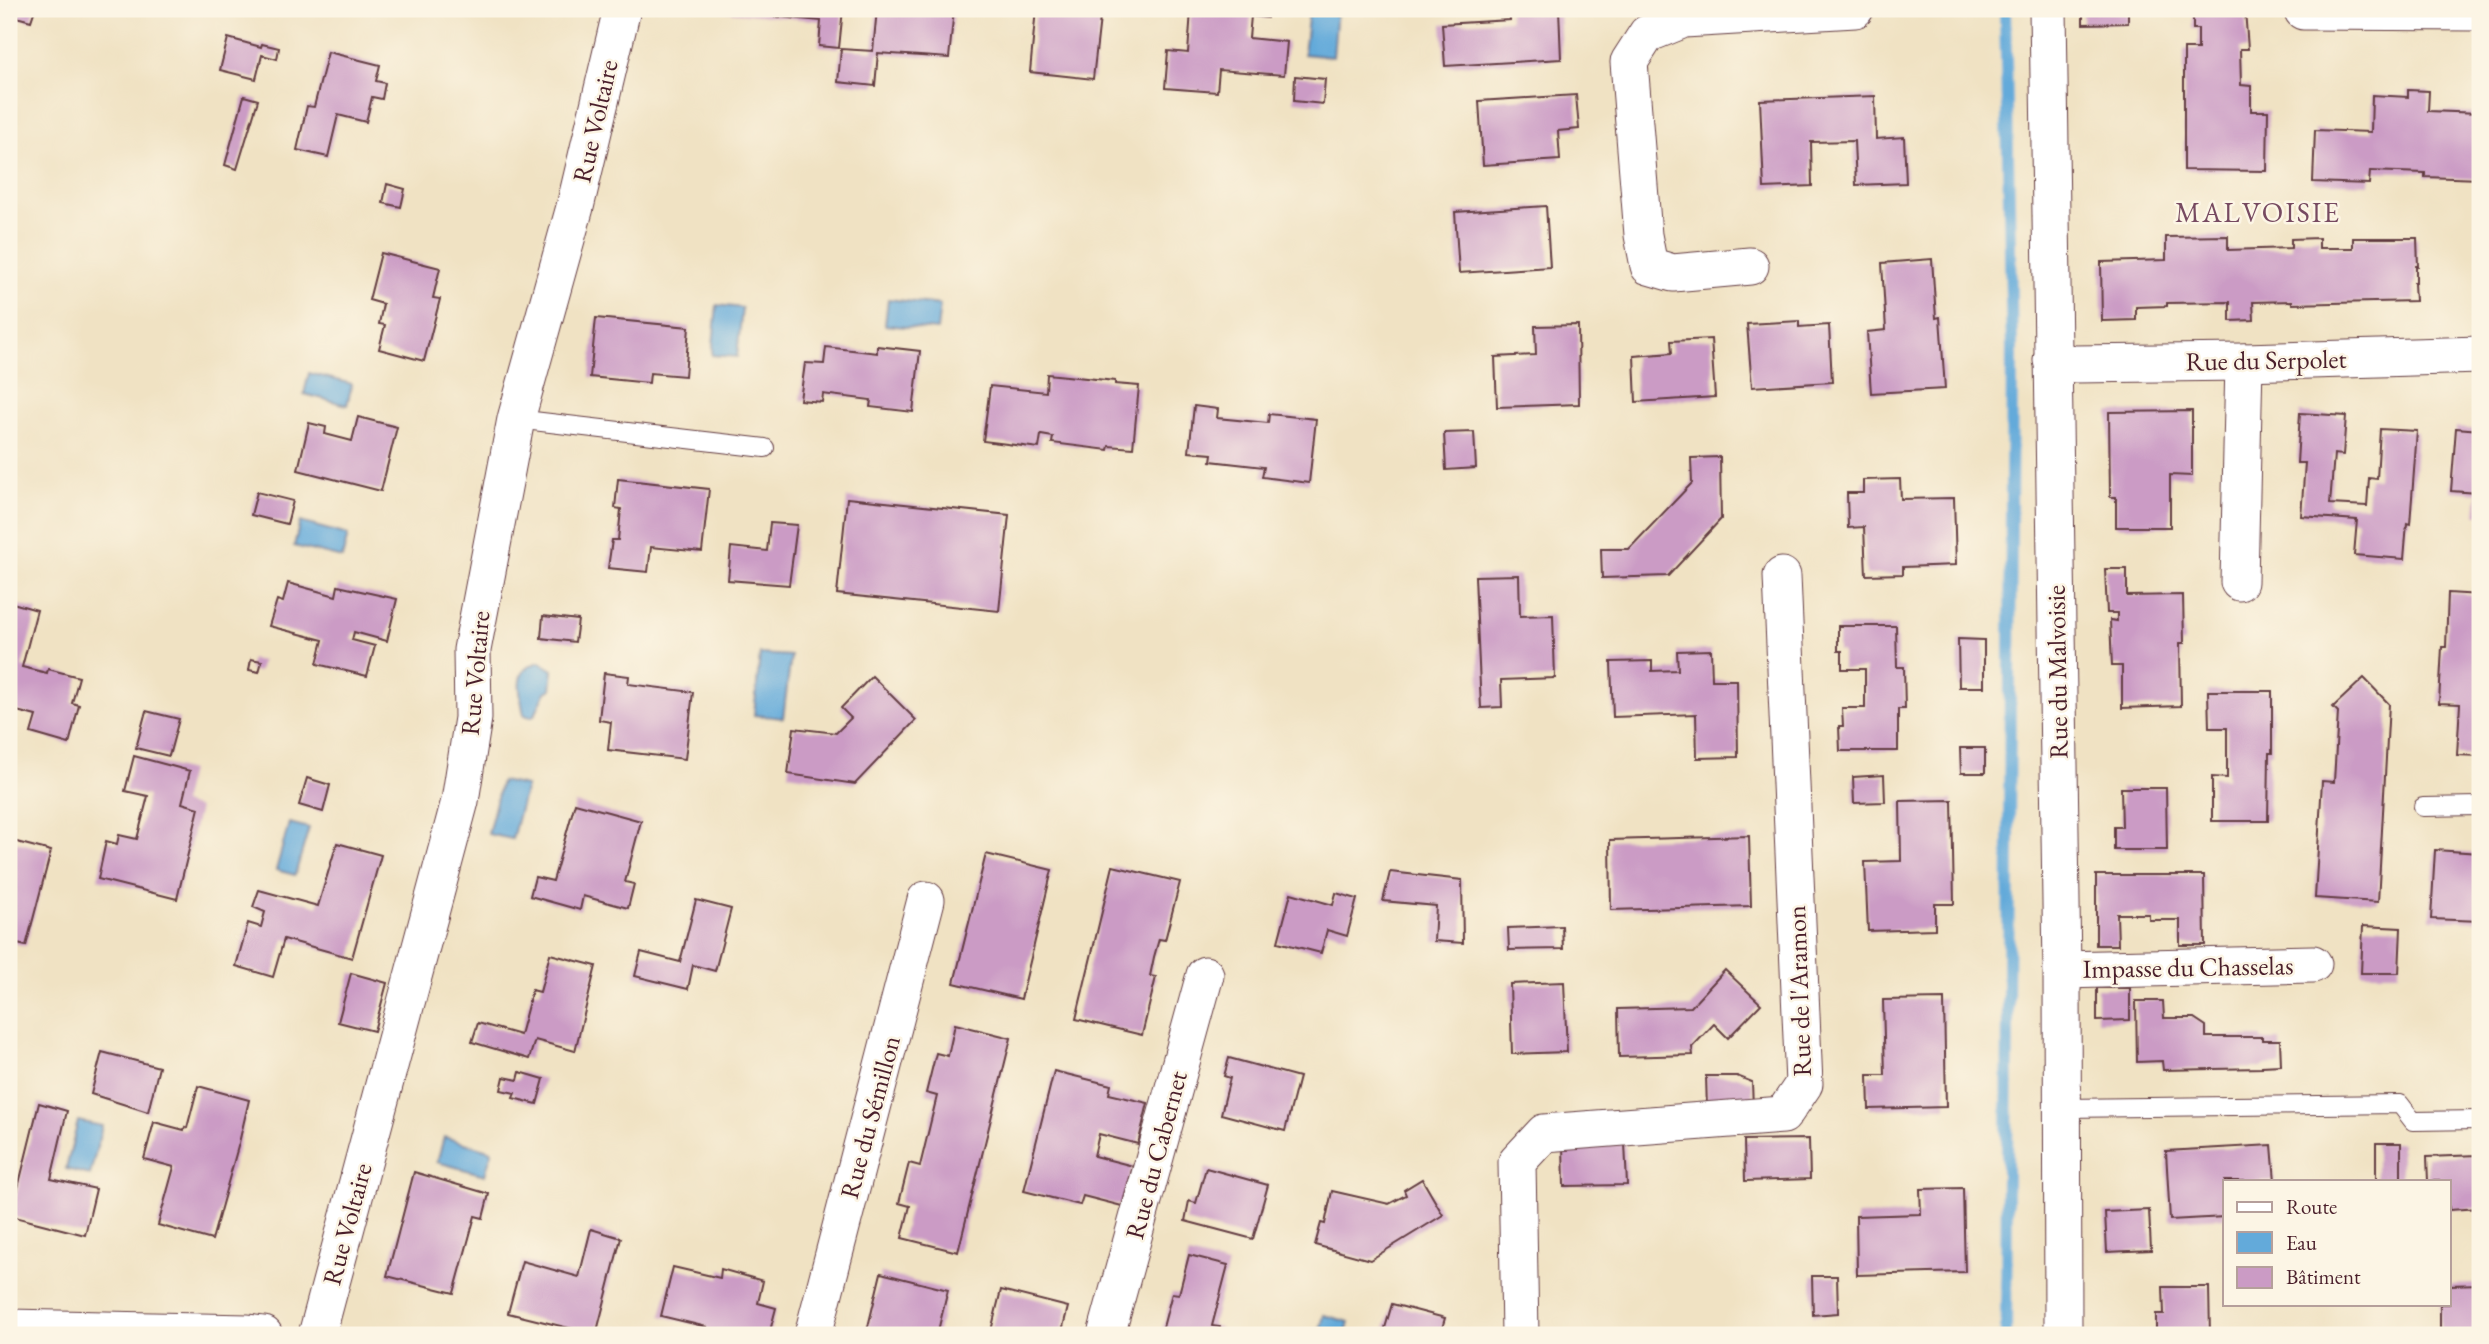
<svg xmlns="http://www.w3.org/2000/svg" width="2489" height="1344" font-family="'EB Garamond',serif">
	<rect width="100%" height="100%" fill="#fcf5e5"/>
	<filter id="ink" filterUnits="userSpaceOnUse"><feTurbulence type="fractalNoise" baseFrequency=".0143" numOctaves="2"/><feDisplacementMap in="SourceGraphic" scale="14" xChannelSelector="R" yChannelSelector="G"/><feConvolveMatrix kernelMatrix="1 2 1 2 8 2 1 2 1" color-interpolation-filters="sRGB"/></filter>
	<filter id="wash" filterUnits="userSpaceOnUse"><feTurbulence type="fractalNoise" baseFrequency=".00686" numOctaves="4" result="noise"/><feDisplacementMap in="SourceGraphic" scale="28" xChannelSelector="R" yChannelSelector="G"/><feGaussianBlur stdDeviation="1.57" result="paint"/><feColorMatrix in="noise" values="0 0 0 0 0 0 0 0 0 0 0 0 0 0 0 0 0 1.4 0 .05"/><feComposite in="paint" operator="in"/></filter>
	<g filter="url(#wash)">
		<rect width="100%" height="100%" fill="#f0e2c3"/>
		<!-- water -->
		<g fill="#63aada" stroke="#566482" stroke-width="2">
			<polygon points="1309,9 1337,9 1333,57 1304,54"/>
			<polygon points="888,299 940,305 937,330 885,325"/>
			<polygon points="717,305 742,308 737,357 712,355"/>
			<polygon points="309,373 352,384 347,405 304,394"/>
			<polygon points="300,522 348,535 342,558 294,546"/>
			<polygon points="760,654 791,656 783,718 754,715"/>
			<path d="M 540,662 L 553,670 L 551,689 L 545,693 L 535,714 L 531,717 L 524,715 C 520,692 511,669 540,662 Z"/>
			<polygon points="501,781 526,786 512,839 488,834"/>
			<polygon points="289,823 309,828 295,875 276,870"/>
			<polygon points="78,1121 102,1126 90,1175 66,1169"/>
			<polygon points="444,1137 492,1151 485,1175 437,1162"/>
			<polygon points="1324,1315 1349,1322 1346,1335 1319,1335"/>
		</g>
		<g fill="none" stroke-linecap="round" stroke-linejoin="round">
			<!-- stream -->
			<polyline stroke="#63aada" stroke-width="12" points="2005,9 2012,348 2006,1335"/>
		</g>
		<g id="blocks">
			<!-- building -->
			<g fill="#cb9bc5">
				<polygon points="9,9 35,9 31,21 9,15"/>
				<polygon points="719,9 843,9 839,48 819,46 821,21 719,11"/>
				<polygon points="877,9 954,9 949,58 878,53 875,86 838,82 841,49 873,51"/>
				<polygon points="1036,9 1101,9 1093,79 1030,72"/>
				<polygon points="1200,9 1268,9 1267,18 1251,16 1249,38 1287,42 1284,75 1219,70 1217,92 1165,88 1168,51 1188,53 1191,10 1200,11"/>
				<polygon points="1509,9 1559,9 1561,59 1445,66 1442,24 1510,20"/>
				<polygon points="2083,9 2128,9 2128,23 2083,24"/>
				<polygon points="2193,9 2245,10 2248,49 2240,49 2241,85 2251,86 2251,111 2268,111 2267,171 2184,170 2184,49 2198,49 2198,29 2193,29"/>
				<polygon points="228,38 261,47 262,44 279,48 277,59 262,55 256,79 220,70"/>
				<polygon points="328,52 380,65 376,81 385,83 382,99 372,97 366,122 338,115 328,157 297,150 307,106 314,107"/>
				<polygon points="1295,76 1325,79 1323,104 1294,101"/>
				<polygon points="2408,90 2429,91 2428,111 2480,113 2480,179 2425,177 2425,173 2370,171 2369,184 2313,182 2315,130 2371,132 2372,95 2408,97"/>
				<polygon points="1576,95 1579,129 1558,131 1560,160 1483,165 1479,101"/>
				<polygon points="244,96 258,100 237,169 225,165"/>
				<polygon points="1875,96 1876,139 1904,137 1906,183 1856,185 1854,141 1811,142 1812,186 1764,188 1760,100"/>
				<polygon points="387,184 405,189 401,207 383,203"/>
				<polygon points="1546,206 1550,267 1459,273 1455,212"/>
				<polygon points="2228,236 2228,250 2291,248 2291,239 2319,238 2319,248 2353,248 2353,238 2417,238 2418,266 2416,266 2416,283 2414,283 2415,301 2292,304 2292,301 2253,302 2254,320 2230,321 2230,302 2167,303 2167,306 2136,307 2136,320 2102,321 2101,262 2166,260 2166,237"/>
				<polygon points="381,253 440,268 433,298 440,299 424,361 379,349 385,325 379,324 383,304 369,300"/>
				<polygon points="1932,259 1936,318 1940,317 1945,389 1871,393 1867,332 1886,330 1882,263"/>
				<polygon points="596,318 689,327 685,376 650,373 649,383 590,377"/>
				<polygon points="1799,321 1799,327 1829,325 1832,382 1752,387 1747,324"/>
				<polygon points="1578,325 1579,404 1497,407 1495,357 1536,355 1535,326"/>
				<polygon points="1711,339 1715,397 1636,402 1634,356 1672,353 1671,341"/>
				<polygon points="877,346 920,351 913,412 870,407 871,400 823,394 822,402 800,400 805,363 824,364 826,347 877,353"/>
				<polygon points="1047,374 1115,381 1115,384 1139,386 1133,448 1109,446 1108,450 1052,443 1053,437 1041,435 1039,448 983,441 990,386 1046,392"/>
				<polygon points="1194,406 1218,409 1217,418 1268,423 1269,414 1316,419 1309,483 1262,477 1264,467 1211,461 1212,454 1189,452"/>
				<polygon points="2192,411 2192,476 2170,475 2170,527 2116,527 2116,497 2110,497 2109,412"/>
				<polygon points="2300,413 2346,416 2343,455 2334,454 2330,504 2367,506 2369,478 2377,479 2380,429 2417,431 2410,524 2407,523 2404,559 2354,555 2357,520 2301,516 2305,463 2297,463"/>
				<polygon points="358,417 397,427 381,491 298,470 309,423 326,427 325,434 352,441"/>
				<polygon points="2456,428 2480,430 2480,515 2476,515 2478,493 2451,491"/>
				<polygon points="1474,432 1476,468 1446,470 1444,433"/>
				<polygon points="1720,457 1721,519 1668,576 1602,578 1601,549 1629,549 1692,483 1691,458"/>
				<polygon points="618,479 709,489 702,552 651,547 648,572 608,568 612,540 618,540 621,509 615,508"/>
				<polygon points="1900,479 1901,499 1954,498 1956,565 1903,567 1903,574 1866,575 1864,527 1848,528 1847,493 1863,493 1863,480"/>
				<polygon points="257,492 293,501 287,524 251,515"/>
				<polygon points="847,498 1009,515 999,611 837,594"/>
				<polygon points="770,523 797,525 789,585 728,580 731,547 767,551"/>
				<polygon points="2105,569 2127,569 2127,596 2183,595 2184,643 2180,643 2181,706 2122,708 2122,666 2112,666 2110,620 2117,621 2117,613 2107,613"/>
				<polygon points="1519,575 1520,616 1553,615 1555,678 1501,680 1502,707 1481,708 1475,576"/>
				<polygon points="288,583 336,596 338,586 397,599 387,641 354,632 352,640 375,646 367,676 317,664 323,640 269,626 277,600 283,602"/>
				<polygon points="2448,593 2480,595 2480,756 2457,755 2460,704 2439,703 2442,647 2446,647"/>
				<polygon points="9,602 37,610 22,667 47,673 48,669 79,677 72,703 79,705 69,744 31,733 36,716 9,709"/>
				<polygon points="543,616 578,620 575,642 541,638"/>
				<polygon points="1838,626 1896,626 1897,667 1904,667 1905,709 1898,709 1898,751 1840,751 1839,726 1843,726 1842,708 1865,708 1865,669 1842,669 1842,651 1838,651"/>
				<polygon points="1958,639 1984,640 1984,687 1959,687"/>
				<polygon points="1711,650 1712,680 1737,680 1738,757 1697,758 1696,714 1613,717 1611,662 1652,661 1652,671 1678,670 1677,651"/>
				<polygon points="251,659 262,661 259,672 249,670"/>
				<polygon points="604,673 629,676 628,684 693,692 685,759 608,750 611,722 599,720"/>
				<polygon points="872,676 916,720 855,784 788,774 794,728 836,733 851,718 841,708"/>
				<polygon points="2364,678 2389,704 2378,902 2315,898 2322,781 2334,782 2338,712 2333,707"/>
				<polygon points="2208,691 2272,691 2272,753 2269,753 2268,821 2212,821 2212,777 2227,778 2227,728 2209,728"/>
				<polygon points="146,711 179,719 169,756 136,748"/>
				<polygon points="1960,748 1985,748 1985,773 1961,773"/>
				<polygon points="134,756 190,771 182,803 199,808 177,899 98,879 106,841 117,844 119,835 137,839 148,796 125,791"/>
				<polygon points="1884,775 1885,802 1854,803 1853,777"/>
				<polygon points="307,778 330,785 323,812 299,805"/>
				<polygon points="2121,788 2166,788 2167,850 2114,850 2114,827 2122,827"/>
				<polygon points="1952,800 1954,904 1935,904 1935,929 1868,931 1865,862 1901,861 1900,801"/>
				<polygon points="575,803 641,821 625,882 634,884 628,908 583,896 580,910 530,896 535,877 553,881"/>
				<polygon points="1749,836 1751,906 1611,910 1610,840"/>
				<polygon points="9,840 51,851 26,946 9,942"/>
				<polygon points="337,843 381,855 352,958 284,939 273,977 236,966 248,923 261,927 265,912 253,907 259,890 318,906"/>
				<polygon points="2435,850 2480,853 2480,921 2431,919"/>
				<polygon points="986,854 1052,870 1021,999 954,983"/>
				<polygon points="1113,866 1180,882 1165,940 1159,939 1154,957 1150,976 1156,977 1142,1035 1076,1019"/>
				<polygon points="1390,872 1462,880 1463,943 1434,941 1436,906 1383,901"/>
				<polygon points="2096,875 2204,875 2205,945 2180,945 2180,920 2149,920 2149,914 2117,914 2118,945 2096,945"/>
				<polygon points="1291,893 1333,905 1336,893 1357,899 1347,936 1327,930 1321,953 1278,942"/>
				<polygon points="696,900 731,909 715,971 693,965 688,989 635,976 641,952 680,962"/>
				<polygon points="1562,926 1563,949 1509,950 1508,928"/>
				<polygon points="2363,926 2401,928 2399,973 2361,973"/>
				<polygon points="550,954 596,966 575,1051 535,1040 529,1059 472,1042 478,1023 520,1035 532,990 540,992"/>
				<polygon points="1725,970 1761,1004 1728,1038 1714,1024 1692,1047 1693,1055 1619,1057 1618,1009 1691,1007"/>
				<polygon points="351,973 387,983 374,1031 338,1022"/>
				<polygon points="1564,982 1567,1052 1512,1054 1510,984"/>
				<polygon points="2097,988 2130,988 2130,1020 2097,1021"/>
				<polygon points="1944,999 1946,1107 1869,1109 1868,1075 1885,1075 1883,1000"/>
				<polygon points="2136,1001 2163,1001 2164,1018 2194,1018 2206,1026 2206,1037 2262,1037 2262,1040 2280,1040 2281,1065 2262,1066 2262,1068 2163,1070 2162,1061 2137,1062"/>
				<polygon points="955,1024 1011,1038 958,1252 902,1238 910,1206 899,1203 909,1163 920,1166 937,1096 926,1093 936,1053 948,1056"/>
				<polygon points="102,1052 159,1067 148,1112 91,1094"/>
				<polygon points="1229,1058 1299,1077 1285,1131 1221,1114 1230,1078 1224,1076"/>
				<polygon points="1054,1071 1111,1085 1109,1094 1148,1103 1138,1144 1099,1134 1094,1156 1133,1166 1122,1206 1083,1196 1080,1205 1024,1191"/>
				<polygon points="520,1072 544,1079 537,1104 513,1098 515,1093 501,1090 504,1077 518,1080"/>
				<polygon points="1706,1076 1737,1076 1752,1082 1753,1108 1707,1109"/>
				<polygon points="198,1086 249,1100 239,1143 212,1240 158,1225 174,1167 144,1159 154,1122 184,1130 185,1127 187,1128"/>
				<polygon points="39,1103 67,1111 51,1179 96,1189 85,1235 11,1216"/>
				<polygon points="1809,1139 1810,1179 1745,1181 1744,1140"/>
				<polygon points="2477,1142 2480,1142 2480,1208 2449,1210 2449,1181 2428,1181 2427,1157 2478,1155"/>
				<polygon points="1563,1143 1625,1143 1627,1185 1564,1186"/>
				<rect x="2376" y="1143" width="25" height="38"/>
				<polygon points="2272,1145 2275,1181 2225,1181 2225,1217 2170,1220 2166,1151"/>
				<polygon points="1206,1168 1268,1185 1253,1239 1185,1221 1189,1201 1196,1203"/>
				<polygon points="414,1172 489,1194 483,1218 475,1216 454,1293 387,1276"/>
				<polygon points="1422,1179 1443,1215 1370,1260 1315,1245 1321,1223 1325,1224 1332,1191 1389,1204 1406,1195 1404,1190"/>
				<polygon points="1963,1188 1965,1272 1857,1275 1856,1216 1921,1214 1920,1189"/>
				<polygon points="2149,1210 2151,1250 2107,1252 2105,1212"/>
				<polygon points="591,1229 621,1238 596,1335 572,1335 573,1329 508,1313 522,1261 579,1277"/>
				<polygon points="1189,1255 1228,1265 1212,1326 1220,1327 1218,1335 1161,1335 1172,1293 1179,1294"/>
				<polygon points="673,1267 720,1278 721,1269 763,1281 758,1303 776,1308 769,1335 705,1335 707,1327 661,1316"/>
				<polygon points="881,1273 948,1290 937,1335 866,1335"/>
				<polygon points="1812,1276 1837,1276 1838,1313 1813,1315"/>
				<polygon points="2480,1284 2480,1335 2440,1335 2440,1304 2449,1304 2449,1285"/>
				<polygon points="2163,1287 2209,1287 2210,1335 2156,1335 2156,1314 2164,1314"/>
				<polygon points="1001,1290 1068,1307 1061,1335 990,1335"/>
				<polygon points="1392,1304 1445,1318 1440,1335 1383,1335"/>
			</g>
		</g>
	</g>
	<g filter="url(#ink)">
		<use href="#blocks" fill-opacity="0" stroke="#633c42" stroke-width="2"/>
		<g fill="none" stroke-linecap="round" stroke-linejoin="round">
			<defs>
				<g id="service">
					<polyline points="516,419 765,448"/>
					<polyline points="2423,807 2480,806"/>
					<polyline points="2063,1108 2400,1104 2413,1121 2480,1120"/>
				</g>
				<g id="minor">
					<polyline points="2048,9 2062,970 2063,1335"/>
					<polyline points="2303,9 2303,11 2480,12"/>
					<polyline points="1750,266 1673,273 1649,266 1643,235 1629,62 1647,34 1684,19 1855,9"/>
					<polyline points="2052,360 2074,364 2244,362 2480,355"/>
					<polyline points="2239,582 2244,362"/>
					<polyline points="2062,970 2313,964"/>
					<polyline points="9,1328 248,1333 264,1335"/>
					<polyline points="317,1335 460,801 473,718 472,650 516,419 575,207 622,9"/>
					<polyline points="813,1335 926,900"/>
					<polyline points="1106,1335 1205,975"/>
					<polyline points="1520,1335 1517,1162 1544,1133 1783,1115 1804,1084 1782,576"/>
				</g>
			</defs>
			<!-- service casing -->
			<use href="#service" stroke="#633c42" stroke-width="20"/>
			<!-- minor casing -->
			<use href="#minor" stroke="#633c42" stroke-width="39"/>
			<!-- service -->
			<use href="#service" stroke="#fff" stroke-width="18"/>
			<!-- minor -->
			<use href="#minor" stroke="#fff" stroke-width="37"/>
		</g>
	</g>
	<g text-anchor="middle" dominant-baseline="central" stroke-width="5" stroke-linejoin="round" paint-order="stroke">
		<!-- street labels -->
		<g font-size="26" fill="#4a1f2b" stroke="#fcf5e5">
			<text transform="translate(595 121) rotate(-77)">Rue Voltaire</text>
			<text transform="translate(2266 360) rotate(-1)">Rue du Serpolet</text>
			<text transform="translate(2057 672) rotate(-91)">Rue du Malvoisie</text>
			<text transform="translate(475 673) rotate(-85)">Rue Voltaire</text>
			<text transform="translate(2188 967) rotate(-1)">Impasse du Chasselas</text>
			<text transform="translate(1799 991) rotate(-92)">Rue de l'Aramon</text>
			<text transform="translate(870 1117) rotate(-75)">Rue du Sémillon</text>
			<text transform="translate(1156 1155) rotate(-75)">Rue du Cabernet</text>
			<text transform="translate(347 1224) rotate(-75)">Rue Voltaire</text>
		</g>
		<!-- neighbourhood labels -->
		<g font-size="28" letter-spacing="2" fill="#774a61" stroke="#fcf5e5">
			<text x="2258" y="212">MALVOISIE</text>
		</g>
	</g>
	<!-- margin -->
	<rect width="2489" height="1344" fill="none" stroke="#fcf5e5" stroke-width="35"/>
	<!-- legend -->
	<rect x="2223" y="1180" width="228" height="126" fill="#fcf5e5" stroke="#b59f9b" stroke-width="2"/>
	<rect x="2237" y="1202" width="35" height="10" fill="#ffffff" stroke="#b59f9b" stroke-width="2"/>
	<text x="2286" y="1214" font-size="21" fill="#4a1f2b">Route</text>
	<rect x="2237" y="1232" width="35" height="21" fill="#63aada" stroke="#b59f9b" stroke-width="2"/>
	<text x="2286" y="1250" font-size="21" fill="#4a1f2b">Eau</text>
	<rect x="2237" y="1267" width="35" height="21" fill="#cb9bc5" stroke="#b59f9b" stroke-width="2"/>
	<text x="2286" y="1284" font-size="21" fill="#4a1f2b">Bâtiment</text>
</svg>
